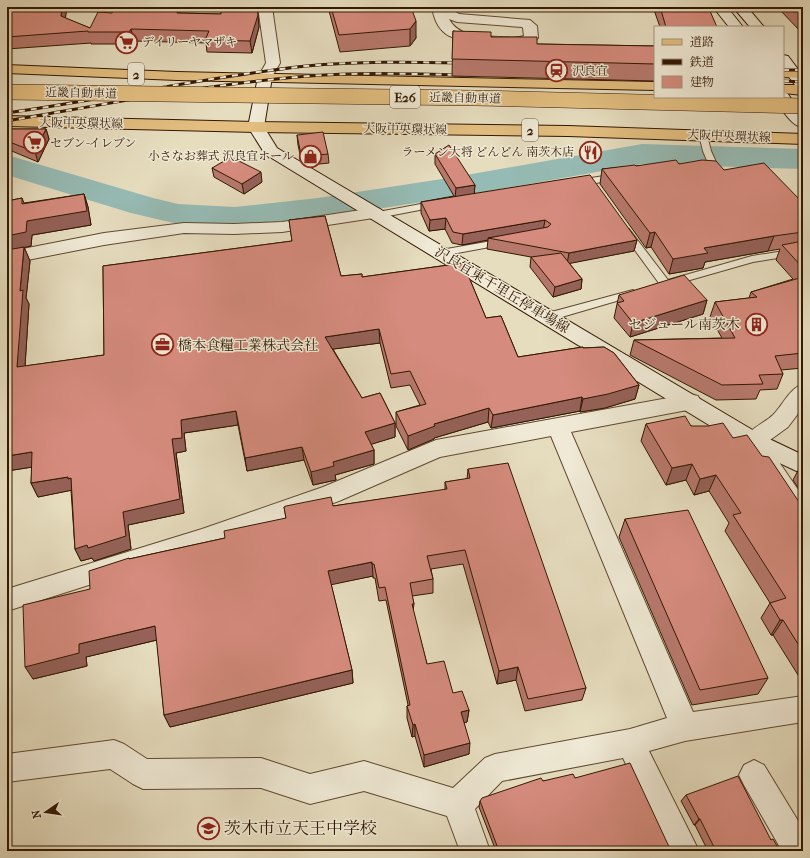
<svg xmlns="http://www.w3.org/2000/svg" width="810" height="858" font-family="'IM FELL French Canon','Noto Serif JP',serif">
	<rect width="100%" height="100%" fill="#e6ddbf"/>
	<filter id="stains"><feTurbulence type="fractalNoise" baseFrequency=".005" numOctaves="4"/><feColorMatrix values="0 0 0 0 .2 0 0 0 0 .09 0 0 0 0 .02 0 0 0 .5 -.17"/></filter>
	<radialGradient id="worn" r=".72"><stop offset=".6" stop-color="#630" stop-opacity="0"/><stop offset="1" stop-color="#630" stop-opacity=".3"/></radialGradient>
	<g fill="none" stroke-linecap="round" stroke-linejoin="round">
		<!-- river -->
		<polygon fill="#96bbb4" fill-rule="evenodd" points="642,144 803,149 803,169 642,164 455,197 318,218 235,227 178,224 131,213 7,175 7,155 153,198 178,204 235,207 318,198 455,177"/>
		<defs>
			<g id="service">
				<polygon points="703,132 707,135 711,151 720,171 718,173 712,173 703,151 699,135"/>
				<polygon points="617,174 622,177 620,179 578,186 573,183 578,180"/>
				<polygon points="437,201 440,202 442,204 440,206 378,218 373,215 378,212"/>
				<polygon points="626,228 629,229 668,280 752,256 803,248 803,254 753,262 676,284 670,285 665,287 661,286 621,231"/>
				<polygon points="503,239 508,242 506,244 441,256 436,253 441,250"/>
				<polygon points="633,290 638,293 637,295 548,321 544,320 543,317 544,314"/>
			</g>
			<g id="minor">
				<polygon points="258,7 272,7 280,63 270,80 265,81 260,80 258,77 266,63"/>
				<path d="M 432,7 L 447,7 L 459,14 L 530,20 L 537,26 L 538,38 C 527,53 460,44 446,34 C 437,27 434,18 432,7 ZM 449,19 L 457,22 L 522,27 L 523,28 L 524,36 C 517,39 509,37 502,37 C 484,36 459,38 449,19 Z"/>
				<polygon points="374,208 380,209 383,213 380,217 282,232 234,234 184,233 104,245 7,264 7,252 104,233 184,223 234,224 282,222"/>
				<path d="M 803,384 L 803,407 L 788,427 L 766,443 L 803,497 L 803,526 L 795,523 L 742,441 C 749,429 763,424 773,415 C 783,405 789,389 803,384 Z"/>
				<polygon points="690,394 698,396 701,402 698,408 571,432 693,712 803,696 803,722 685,741 649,751 699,851 668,851 623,758 502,781 475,809 490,851 460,851 447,816 364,791 310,804 261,788 143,789 133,784 110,769 7,782 7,754 114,740 124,744 147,759 261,758 310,774 364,761 453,788 485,758 495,754 630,729 667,718 551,436 440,457 339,501 202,549 7,611 7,589 202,529 323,487 436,440"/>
				<polygon points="754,760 764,765 803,829 803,851 782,851 744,785 739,775 744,765"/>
			</g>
			<g id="secondary">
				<polygon points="713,7 727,7 743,27 729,27"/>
				<polygon points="733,7 747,7 764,27 750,27"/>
				<polygon points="783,55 788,56 803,76 803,90 798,89 783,69"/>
				<polygon points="265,73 270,74 272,77 264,127 277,148 761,435 803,455 803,474 745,447 265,154 248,127 258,77 260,74"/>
				<path d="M 783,92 L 788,94 L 798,110 L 803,115 L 803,128 C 789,124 782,109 775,97 L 783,97 Z"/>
			</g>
			<g id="primary">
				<polygon points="7,65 177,72 655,82 655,90 177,80 7,73"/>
				<polygon points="783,69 803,70 803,78 783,77"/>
				<polygon points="783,85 803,85 803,95 783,93"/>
				<polygon points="7,116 256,122 568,126 803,134 803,144 568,136 256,132 7,126"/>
			</g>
		</defs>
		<!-- service casing -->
		<use href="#service" stroke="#604930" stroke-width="2"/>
		<!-- minor casing -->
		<use href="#minor" stroke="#604930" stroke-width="2"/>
		<!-- secondary casing -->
		<use href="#secondary" stroke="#331801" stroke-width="2"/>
		<!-- primary casing -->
		<use href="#primary" stroke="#331801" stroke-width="2"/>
		<!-- service -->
		<use href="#service" fill="#efe9d5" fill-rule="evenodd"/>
		<!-- minor -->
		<use href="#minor" fill="#efe9d5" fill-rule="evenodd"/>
		<!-- secondary -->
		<use href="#secondary" fill="#efe9d5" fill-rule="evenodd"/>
		<!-- primary -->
		<use href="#primary" fill="#e3be80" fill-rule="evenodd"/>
		<defs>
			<g id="rail">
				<polyline points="783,70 803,70"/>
				<polyline points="783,81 803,82"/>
				<path d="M 7,113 C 107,99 205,77 306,66 C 358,61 411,62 463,63"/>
				<path d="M 7,121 C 107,104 208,84 309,76 C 360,72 412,74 463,75"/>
			</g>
		</defs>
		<!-- rail casing -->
		<use href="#rail" stroke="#331801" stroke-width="3"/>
		<!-- rail -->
		<use href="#rail" stroke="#efe9d5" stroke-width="2" stroke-dasharray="6" stroke-linecap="butt"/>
		<defs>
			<polyline id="motorway-bridge" points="7,92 476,98 803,106"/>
		</defs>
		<!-- motorway-bridge casing -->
		<use href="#motorway-bridge" stroke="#331801" stroke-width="16" stroke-linecap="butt"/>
		<!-- motorway-bridge -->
		<use href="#motorway-bridge" stroke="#e3be80" stroke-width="15"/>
	</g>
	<!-- wall -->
	<g fill="#b7786c" stroke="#331801">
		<polygon points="7,7 67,7 65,18 90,28 180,13 221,14 257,7 259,27 252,53 207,52 206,43 134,41 132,44 91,44 91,43 7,49"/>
		<polygon points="328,7 411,7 416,38 410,46 340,52"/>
		<polygon points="653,7 689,7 690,11 717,27 660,27"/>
		<polygon points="777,7 803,7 803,34"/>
		<polygon points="453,31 537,44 655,46 655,81 452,76"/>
		<polygon points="7,129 46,129 49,139 38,162 7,149"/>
		<polygon points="297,135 328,154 329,163 310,165 301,159 298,145"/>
		<polygon points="435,154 475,185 474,193 637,240 634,251 569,263 582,279 581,289 553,297 530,267 531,257 487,249 488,240 462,245 452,243 445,229 429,231 421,213 421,202 454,196 435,164"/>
		<polygon points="679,164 724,170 803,203 803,368 781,370 783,374 777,389 760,390 756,399 716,400 630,355 634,340 722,338 710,317 715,302 749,298 751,292 793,279 776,260 780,249 768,251 705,262 703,268 669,274 651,247 646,248 600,184 602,169 636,166"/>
		<polygon points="212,168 262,182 244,194 214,177"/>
		<polygon points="84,194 88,207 91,225 32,235 31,246 19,248 24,247 30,261 26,298 29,304 25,366 104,355 103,266 292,241 289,220 325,216 341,276 362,274 362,277 463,263 486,318 501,316 518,357 583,347 583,348 604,347 614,353 639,385 635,399 605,408 580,412 580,411 491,428 488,422 434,438 434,439 408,450 396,426 396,412 420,405 410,385 391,388 380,343 333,349 362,398 380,393 395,423 395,437 371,444 374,450 374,464 335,475 336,480 313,485 304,460 247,471 238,425 184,433 186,451 176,453 184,513 128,525 131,549 94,561 92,558 81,561 75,549 71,490 38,497 31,483 32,467 7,471 7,201 22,198 24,203"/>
		<polygon points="619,295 707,300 703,314 630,337 614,318"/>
		<polygon points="646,424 691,426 733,438 762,456 803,508 803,683 773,635 771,635 761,618 770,603 725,531 729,523 709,491 694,495 686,480 666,485 641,441"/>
		<polygon points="802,463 803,464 803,495 793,480"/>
		<polygon points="468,469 586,688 582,700 525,711 516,680 497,684 463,564 431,569 433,579 433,593 412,596 414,604 413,611 427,664 453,693 469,710 467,722 464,723 469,754 424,767 415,736 412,737 407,718 407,706 408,705 386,600 379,601 375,578 373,578 373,576 331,584 352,670 353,683 170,727 164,715 157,640 86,657 87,666 33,679 90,589 129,559 225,538 286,518 284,507 333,506 445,490 445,482 467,479"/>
		<polygon points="625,519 768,678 758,694 692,705 619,537"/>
		<polygon points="575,778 671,851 496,851 479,807 480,801 543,781"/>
		<polygon points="686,795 771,840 780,851 708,851 695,825 694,825 681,801"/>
	</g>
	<!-- shaded-wall -->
	<g fill="#956158" stroke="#331801">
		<polygon points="62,7 67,7 64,28 61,16"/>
		<polygon points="177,7 180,7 179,25 177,13"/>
		<polygon points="257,7 259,27 252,53 250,41"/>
		<polygon points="416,21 416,38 410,46 410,29"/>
		<polygon points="131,29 134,41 132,44 129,32"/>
		<polygon points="46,129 49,139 38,162 35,152"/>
		<polygon points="261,172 262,182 244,194 242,184"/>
		<polygon points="475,185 474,195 455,198 456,188"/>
		<polygon points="84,194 88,207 91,225 32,235 31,246 7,251 7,236 27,221"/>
		<polygon points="446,218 445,229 429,231 430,220"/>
		<polygon points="545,220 543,231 488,238 488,240 462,245 463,234"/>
		<polygon points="655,232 651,247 646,248 650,233"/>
		<polygon points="774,236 768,251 705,262 703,268 669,274 673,259 704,248"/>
		<polygon points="637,240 634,251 567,264 569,253"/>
		<polygon points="24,247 30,261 26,298 29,304 24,381 17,367 20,291"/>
		<polygon points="582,279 581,289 553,297 555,287"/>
		<polygon points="707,300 703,314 630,337 633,323"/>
		<polygon points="379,329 380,343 326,350 325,337"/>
		<polygon points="639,385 635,399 605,408 580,412 583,399"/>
		<polygon points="582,397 580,411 491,428 493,415"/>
		<polygon points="489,408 488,422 434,438 434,439 408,450 408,436 434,424"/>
		<polygon points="236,411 238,425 184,433 186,451 176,453 184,513 128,525 131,549 94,561 92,558 81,561 75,549 123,512 172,439 181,420"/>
		<polygon points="395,423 395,437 366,446 365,432"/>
		<polygon points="302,447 304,460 247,471 245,458"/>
		<polygon points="374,450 374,464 335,475 336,480 313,485 311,472 333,462"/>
		<polygon points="32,452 39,466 7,471 7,456"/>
		<polygon points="692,464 686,480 666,485 672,468"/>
		<polygon points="716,475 709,491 694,495 700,479"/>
		<polygon points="68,477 71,478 73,490 38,497 31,483"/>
		<polygon points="372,562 373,576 330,585 328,571"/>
		<polygon points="780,620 783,620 773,635 771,635"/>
		<polygon points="155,626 161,639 86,657 87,666 33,679 25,667 79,644"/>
		<polygon points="518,667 516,680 497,684 499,671"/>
		<polygon points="352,670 353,683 170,727 164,715"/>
		<polygon points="469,710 467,722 460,724 461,712"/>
		<polygon points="415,724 415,736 412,737 413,725"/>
		<polygon points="470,743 469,754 424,767 424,755"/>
		<polygon points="699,819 700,819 695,825 694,825"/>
	</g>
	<!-- building -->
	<g fill="#d58b7d" stroke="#331801">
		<polygon points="7,7 62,7 61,16 90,28 98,12 112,13 114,7 177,7 177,13 221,14 221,7 257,7 258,15 250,41 205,40 209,31 131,29 129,32 88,32 88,31 7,37"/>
		<polygon points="331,7 411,7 416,21 410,29 339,35"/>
		<polygon points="660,7 689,7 690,11 710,11 717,27 666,27"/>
		<polygon points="799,7 803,7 803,11"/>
		<polygon points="453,31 491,32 491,37 537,37 537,44 655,46 655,64 452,59"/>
		<polygon points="7,129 46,129 35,152 7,141"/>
		<polygon points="323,132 328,154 309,156 300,150 297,135"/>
		<polygon points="449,145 475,185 456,188 435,154"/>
		<polygon points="231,157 261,172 242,184 212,168"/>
		<polygon points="676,160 679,164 702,160 716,161 724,170 764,163 803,203 803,232 774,236 704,248 708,253 673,259 655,232 650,233 602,169 635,165 636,166"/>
		<polygon points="590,175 637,240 569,253 488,238 548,227 551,224 545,220 463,234 453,232 446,218 430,220 421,202"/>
		<polygon points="84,194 87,211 27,221 26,232 7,236 7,201 22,198 22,204"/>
		<polygon points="325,216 341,276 362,274 362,277 463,263 486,318 501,316 518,357 583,347 583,348 604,347 614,353 639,385 608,394 583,399 582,397 493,415 489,408 434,424 435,426 408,436 396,412 426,404 410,371 391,374 379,329 325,337 362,398 380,393 395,423 365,432 374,450 333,462 334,466 311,472 302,447 245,458 236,411 181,420 182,438 172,439 180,499 123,512 126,536 88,548 87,545 75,549 71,478 68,479 68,477 31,483 32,452 7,456 7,250 24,247 20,291 23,290 17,367 104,355 103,266 292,241 289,220"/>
		<polygon points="803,241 803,268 782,245"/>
		<polygon points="561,253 582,279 555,287 531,257"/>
		<polygon points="684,275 707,300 633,323 617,303 624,301 619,295"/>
		<polygon points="803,277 803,353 775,356 783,374 759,375 763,384 722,385 634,340 735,338 715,302 757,297 751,292"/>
		<polygon points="685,416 691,426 708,426 723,423 733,438 747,435 762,456 769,457 803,508 803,652 783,620 780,620 770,603 786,598 733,515 741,513 716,475 700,479 692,464 672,468 646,424"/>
		<polygon points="508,463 586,688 528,699 518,667 499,671 465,550 427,556 433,579 410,583 414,604 412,604 427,664 444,661 453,693 462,691 469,710 461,712 470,743 424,755 415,724 413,725 407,706 410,705 385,587 379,588 374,564 372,564 372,562 328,571 352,670 164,715 155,626 79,644 79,653 25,667 23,605 90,589 89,571 129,558 129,559 225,538 224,531 286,518 284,507 286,506 331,497 333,506 447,489 445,482 470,478 468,469"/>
		<polygon points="688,510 768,678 700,690 625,519"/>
		<polygon points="630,763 671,851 517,851 517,850 513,851 499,851 480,801 482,798 541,778 543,781 573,774 575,778"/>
		<polygon points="738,776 771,840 773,839 780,851 720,851 720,850 716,851 700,819 699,819 686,795"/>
	</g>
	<!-- icons -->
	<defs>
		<symbol id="supermarket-ring" viewBox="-11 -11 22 22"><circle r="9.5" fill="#efe9d5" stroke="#8f2418" stroke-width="1.5"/><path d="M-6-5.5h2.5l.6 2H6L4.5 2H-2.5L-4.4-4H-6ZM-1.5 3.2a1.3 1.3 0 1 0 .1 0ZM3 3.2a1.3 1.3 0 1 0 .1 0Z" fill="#8f2418"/></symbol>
		<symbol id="station-ring" viewBox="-11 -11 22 22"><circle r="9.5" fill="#efe9d5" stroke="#8f2418" stroke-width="1.5"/><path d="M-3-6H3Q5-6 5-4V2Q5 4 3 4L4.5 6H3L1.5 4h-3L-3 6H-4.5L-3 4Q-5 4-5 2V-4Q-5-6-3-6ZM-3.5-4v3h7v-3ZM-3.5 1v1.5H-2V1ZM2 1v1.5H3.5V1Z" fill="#8f2418"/></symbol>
		<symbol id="restaurant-ring" viewBox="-11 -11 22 22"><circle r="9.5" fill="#efe9d5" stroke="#8f2418" stroke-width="1.5"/><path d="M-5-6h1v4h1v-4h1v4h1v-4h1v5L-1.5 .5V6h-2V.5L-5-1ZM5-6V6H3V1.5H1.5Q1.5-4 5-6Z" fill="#8f2418"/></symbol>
		<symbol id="shop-ring" viewBox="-11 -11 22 22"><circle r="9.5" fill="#efe9d5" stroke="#8f2418" stroke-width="1.5"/><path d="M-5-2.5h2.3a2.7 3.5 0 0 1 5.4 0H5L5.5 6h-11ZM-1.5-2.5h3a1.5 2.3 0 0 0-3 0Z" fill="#8f2418"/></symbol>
		<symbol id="building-ring" viewBox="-11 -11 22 22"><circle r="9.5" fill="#efe9d5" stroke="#8f2418" stroke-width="1.5"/><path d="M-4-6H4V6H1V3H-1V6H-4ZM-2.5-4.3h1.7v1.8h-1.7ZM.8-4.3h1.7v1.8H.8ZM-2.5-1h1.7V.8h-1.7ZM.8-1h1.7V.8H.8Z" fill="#8f2418"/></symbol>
		<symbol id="office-ring" viewBox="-11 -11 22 22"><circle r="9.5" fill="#efe9d5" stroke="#8f2418" stroke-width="1.5"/><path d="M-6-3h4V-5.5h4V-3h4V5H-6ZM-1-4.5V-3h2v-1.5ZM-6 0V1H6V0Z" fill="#8f2418"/></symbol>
		<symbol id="school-ring" viewBox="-11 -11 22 22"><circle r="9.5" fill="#efe9d5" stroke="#8f2418" stroke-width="1.5"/><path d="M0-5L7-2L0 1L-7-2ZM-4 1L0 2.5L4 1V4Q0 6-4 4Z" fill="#8f2418"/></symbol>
	</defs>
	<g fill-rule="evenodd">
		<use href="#supermarket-ring" x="114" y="30" width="25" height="25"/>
		<use href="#station-ring" x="544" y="58" width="25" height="25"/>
		<use href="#supermarket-ring" x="22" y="130" width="25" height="25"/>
		<use href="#restaurant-ring" x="578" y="140" width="25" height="25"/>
		<use href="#shop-ring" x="298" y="144" width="25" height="25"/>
		<use href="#building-ring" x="744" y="312" width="25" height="25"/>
		<use href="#office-ring" x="150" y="332" width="25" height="25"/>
		<use href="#school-ring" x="196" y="816" width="25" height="25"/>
	</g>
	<g text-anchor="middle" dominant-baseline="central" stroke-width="3" stroke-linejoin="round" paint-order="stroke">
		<!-- far-poi labels -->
		<g font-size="12" fill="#331801" stroke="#efe9d5" text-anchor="start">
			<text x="142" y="42">デイリーヤマザキ</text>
			<text x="572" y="71">沢良宜</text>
			<text x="50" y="143">セブン-イレブン</text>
			<text x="574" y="152" text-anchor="end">ラーメン大将 どんどん 南茨木店</text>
			<text x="294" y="156" text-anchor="end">小さなお葬式 沢良宜ホール</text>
		</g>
		<!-- far-street labels -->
		<g font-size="12" fill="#331801" stroke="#efe9d5">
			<text transform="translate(81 93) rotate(1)">近畿自動車道</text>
			<text transform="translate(465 98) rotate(1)">近畿自動車道</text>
			<text transform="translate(81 123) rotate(1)">大阪中央環状線</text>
			<text transform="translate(405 129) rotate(1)">大阪中央環状線</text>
			<text transform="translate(729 136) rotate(2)">大阪中央環状線</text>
		</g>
		<!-- shield labels -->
		<g fill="#efe9d5" stroke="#6b5741" stroke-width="1">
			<rect x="128" y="63" width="16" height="22" rx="3"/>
			<rect x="390" y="86" width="30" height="22" rx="3"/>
			<rect x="522" y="119" width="16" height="22" rx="3"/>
		</g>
		<g font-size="13" font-weight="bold" fill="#331801">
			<text x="136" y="74">2</text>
			<text x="405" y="97">E26</text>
			<text x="530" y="130">2</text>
		</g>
		<!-- street labels -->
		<g font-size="14" fill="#331801" stroke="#efe9d5">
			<text transform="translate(502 290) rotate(31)">沢良宜東千里丘停車場線</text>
		</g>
		<!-- poi labels -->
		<g font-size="14" fill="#331801" stroke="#efe9d5" text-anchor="end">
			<text x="740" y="324">セジュール南茨木</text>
			<text x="178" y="345" text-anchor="start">橋本食糧工業株式会社</text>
		</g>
		<!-- near-poi labels -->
		<g font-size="17" fill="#331801" stroke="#efe9d5" text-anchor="start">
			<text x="224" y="828">茨木市立天王中学校</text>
		</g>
	</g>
	<!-- margin -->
	<rect width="810" height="858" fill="none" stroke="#e6ddbf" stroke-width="24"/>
	<rect x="8" y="8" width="794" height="842" fill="none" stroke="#331801" stroke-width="2"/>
	<rect x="12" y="12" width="786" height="834" fill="none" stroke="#331801"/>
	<!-- legend -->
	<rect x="654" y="26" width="130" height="72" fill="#efe9d5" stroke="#a49580"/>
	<rect x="662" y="39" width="20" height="6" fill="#e3be80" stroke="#a49580"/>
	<text x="690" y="46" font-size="12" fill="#331801">道路</text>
	<rect x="662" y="59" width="20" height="6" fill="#331801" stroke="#a49580"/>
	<text x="690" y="66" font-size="12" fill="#331801">鉄道</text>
	<rect x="662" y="76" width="20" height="12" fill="#d58b7d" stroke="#a49580"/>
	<text x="690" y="86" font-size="12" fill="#331801">建物</text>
	<!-- north arrow -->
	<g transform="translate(46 812) rotate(257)" stroke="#efe9d5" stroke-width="3" paint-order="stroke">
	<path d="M0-3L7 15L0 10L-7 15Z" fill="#331801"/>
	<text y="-6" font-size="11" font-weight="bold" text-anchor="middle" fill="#331801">N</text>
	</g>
	<rect width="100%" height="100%" filter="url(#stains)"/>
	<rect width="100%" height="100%" fill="url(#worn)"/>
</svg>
